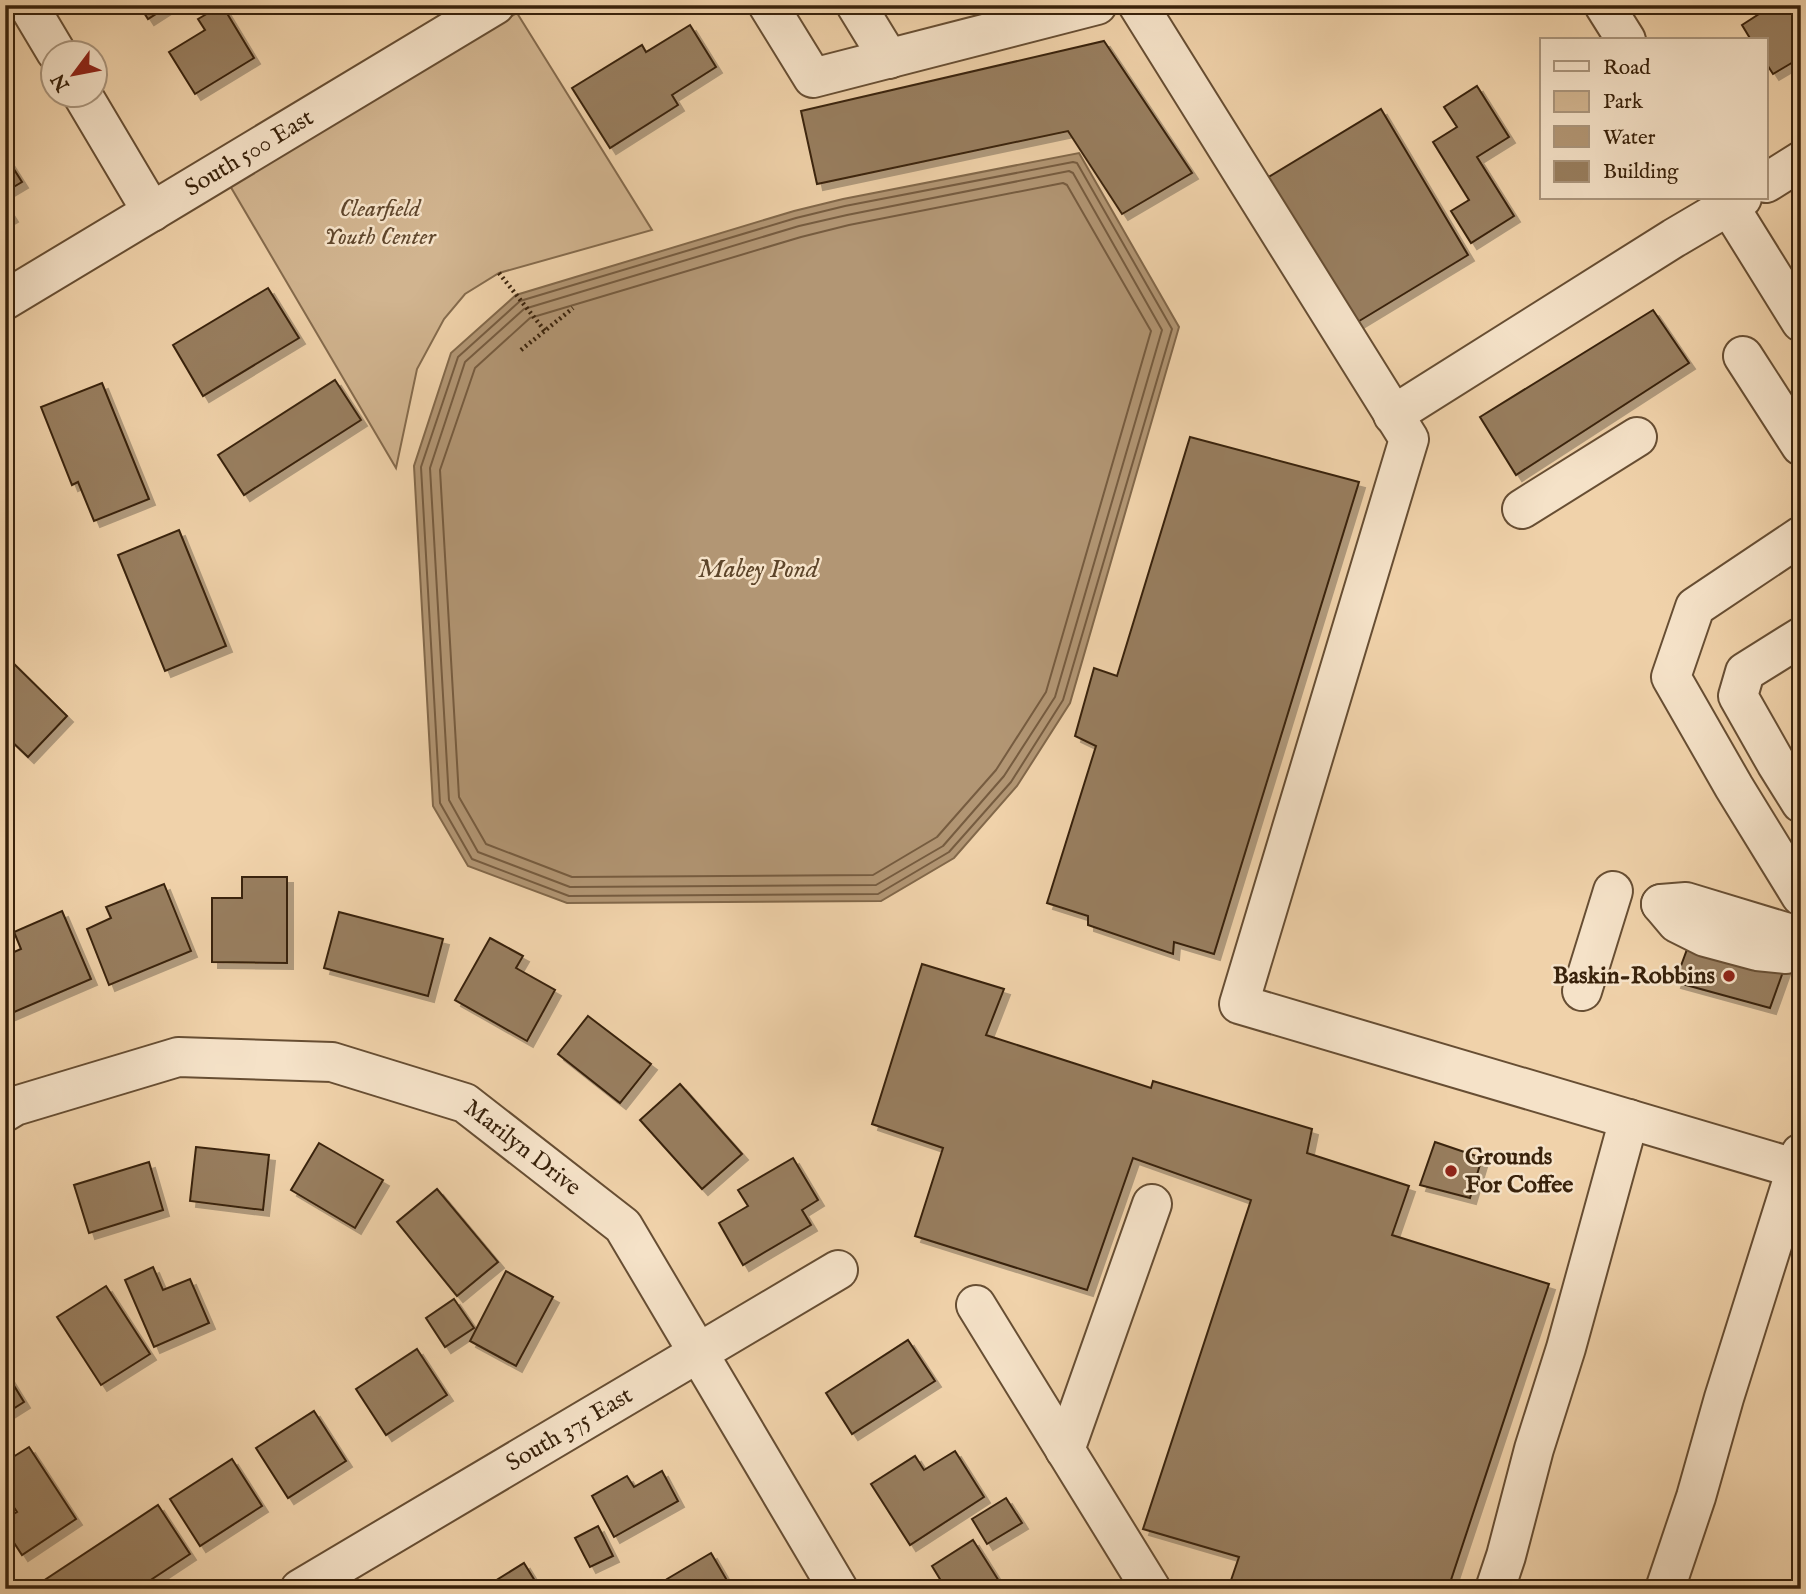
<svg xmlns="http://www.w3.org/2000/svg" width="1806" height="1594" font-family="'IM FELL English',serif">
	<defs>
		<filter id="shadow"><feDropShadow dx="6" dy="6" stdDeviation="0" flood-color="#0004"/></filter>
	</defs>
	<rect width="100%" height="100%" fill="#f0d2aa"/>
	<filter id="stains"><feTurbulence type="fractalNoise" baseFrequency=".00286" numOctaves="4"/><feColorMatrix values="0 0 0 0 .2 0 0 0 0 .09 0 0 0 0 .02 0 0 0 .5 -.17"/></filter>
	<radialGradient id="worn" r=".72"><stop offset=".6" stop-color="#630" stop-opacity="0"/><stop offset="1" stop-color="#630" stop-opacity=".3"/></radialGradient>
	<!-- green -->
	<polygon fill="#d1b48f" stroke="#856b4d" stroke-width="2" points="517,13 652,230 499,273 465,294 444,319 417,369 396,468 229,184"/>
	<!-- water -->
	<polygon fill="#b29674" stroke="#82684a" stroke-width="2" points="1079,153 1179,327 1070,703 1017,786 954,858 881,901 567,903 468,866 433,806 414,466 451,353 516,295 794,211 843,199"/>
	<g fill="none" stroke-linecap="round" stroke-linejoin="round">
		<!-- shore -->
		<g stroke="#765c40" stroke-width="2">
			<polygon points="1073,162 1077,163 1172,329 1063,700 1011,782 949,852 878,894 569,896 472,859 440,803 421,467 458,357 520,301 796,218 845,206"/>
			<polygon points="1069,171 1073,173 1162,330 1055,697 1004,776 943,846 876,885 570,887 478,852 449,800 430,468 465,362 524,309 799,226 847,215"/>
			<polygon points="1063,183 1067,185 1151,331 1046,692 996,770 937,837 873,875 572,877 486,844 459,797 440,470 475,368 530,318 801,237 849,225"/>
		</g>
	</g>
	<!-- building -->
	<g fill="#987e5e" stroke="#39220b" stroke-width="2" filter="url(#shadow)">
		<polygon points="139,5 170,5 148,19"/>
		<polygon points="222,5 254,58 195,94 169,52 205,30 198,19"/>
		<polygon points="1773,5 1801,5 1801,69 1795,61 1773,74 1766,63 1766,40 1751,40 1742,25"/>
		<polygon points="690,25 716,67 672,95 678,105 610,148 572,88 642,45 646,52"/>
		<polygon points="1104,41 1192,173 1122,214 1068,131 817,184 801,111"/>
		<polygon points="1477,86 1509,137 1477,157 1514,216 1471,243 1451,211 1469,200 1433,142 1457,127 1444,107"/>
		<polygon points="1381,109 1468,255 1351,326 1262,181"/>
		<polygon points="5,155 22,182 5,192"/>
		<polygon points="5,205 12,216 5,220"/>
		<polygon points="268,288 299,338 203,396 173,345"/>
		<polygon points="1653,310 1689,363 1516,475 1480,417"/>
		<polygon points="335,380 361,420 244,495 218,455"/>
		<polygon points="102,383 149,499 94,521 78,482 72,485 41,407"/>
		<polygon points="1190,437 1359,482 1214,954 1174,942 1173,954 1088,925 1088,916 1047,903 1096,746 1075,736 1094,668 1117,676"/>
		<polygon points="179,530 226,646 165,671 118,555"/>
		<polygon points="5,655 67,716 28,757 5,735"/>
		<polygon points="242,877 287,877 287,963 212,962 212,898 242,898"/>
		<polygon points="164,884 191,951 109,985 87,929 111,918 106,907"/>
		<polygon points="62,911 91,979 5,1016 5,956 21,949 14,932"/>
		<polygon points="339,912 443,939 428,996 324,968"/>
		<polygon points="490,938 523,956 516,968 555,990 527,1041 455,1000"/>
		<polygon points="1689,944 1784,969 1770,1008 1675,982"/>
		<polygon points="922,964 1004,989 986,1035 1151,1088 1153,1081 1312,1129 1307,1153 1409,1186 1392,1235 1549,1284 1448,1589 1228,1589 1239,1557 1143,1529 1251,1200 1133,1158 1087,1290 915,1236 943,1148 872,1124"/>
		<polygon points="588,1016 651,1064 620,1103 558,1054"/>
		<polygon points="680,1084 742,1154 702,1189 640,1120"/>
		<polygon points="1435,1142 1482,1158 1470,1198 1420,1185"/>
		<polygon points="319,1143 383,1180 355,1228 291,1190"/>
		<polygon points="196,1147 269,1155 263,1210 190,1201"/>
		<polygon points="793,1158 818,1200 802,1210 811,1225 743,1265 719,1223 748,1206 738,1190"/>
		<polygon points="149,1162 163,1210 89,1233 74,1185"/>
		<polygon points="437,1189 498,1262 457,1296 397,1222"/>
		<polygon points="153,1267 163,1290 190,1279 209,1323 154,1347 125,1280"/>
		<polygon points="506,1271 553,1297 516,1366 470,1341"/>
		<polygon points="106,1286 150,1354 101,1385 57,1317"/>
		<polygon points="454,1299 474,1328 445,1347 426,1318"/>
		<polygon points="908,1340 935,1381 852,1434 826,1393"/>
		<polygon points="417,1349 447,1395 386,1435 356,1389"/>
		<polygon points="5,1371 24,1402 5,1414"/>
		<polygon points="314,1411 346,1461 288,1498 256,1448"/>
		<polygon points="29,1447 76,1519 22,1555 5,1529 5,1519 17,1512 5,1494 5,1462"/>
		<polygon points="955,1451 984,1497 910,1545 871,1484 915,1456 924,1470"/>
		<polygon points="232,1459 262,1506 200,1546 170,1499"/>
		<polygon points="662,1471 678,1501 614,1537 592,1496 627,1476 634,1487"/>
		<polygon points="1006,1498 1022,1523 987,1544 972,1519"/>
		<polygon points="158,1505 190,1554 137,1589 31,1589"/>
		<polygon points="598,1526 613,1556 590,1567 575,1538"/>
		<polygon points="973,1540 1004,1589 946,1589 932,1566"/>
		<polygon points="711,1553 732,1589 673,1589 667,1579"/>
		<polygon points="524,1563 540,1589 482,1589"/>
	</g>
	<g fill="none" stroke-linecap="round" stroke-linejoin="round">
		<defs>
			<g id="minor">
				<polyline points="28,5 56,52"/>
				<polyline points="768,5 813,78 1097,5"/>
				<polyline points="856,5 889,59"/>
				<polyline points="1138,5 1409,439 1239,1004 1801,1170"/>
				<polyline points="1604,5 1626,40"/>
				<polyline points="82,94 152,212"/>
				<polyline points="1766,183 1801,161"/>
				<polyline points="1724,198 1801,322"/>
				<path id="s1" d="M 5,300 L 495,5"/>
				<polyline points="1743,356 1801,446"/>
				<polyline points="1393,415 1674,238 1742,198"/>
				<polyline points="1522,509 1637,437"/>
				<polyline points="1801,536 1695,607 1671,677 1734,787 1801,896"/>
				<polyline points="1801,637 1745,672 1738,696 1776,763 1801,803"/>
				<polyline points="1661,904 1677,923 1705,937 1757,951 1786,954 1801,949"/>
				<polyline points="1661,904 1686,902 1785,932 1801,945"/>
				<polyline points="1582,991 1613,891"/>
				<path id="s2" d="M 5,1112 L 15,1106 L 178,1057 L 332,1062 L 465,1103 L 623,1226 L 838,1589"/>
				<polyline points="976,1305 1151,1589"/>
				<polyline points="1065,1450 1152,1204"/>
				<path id="s3" d="M 300,1589 L 838,1270"/>
				<polyline points="1495,1589 1506,1556 1534,1449 1566,1348 1629,1119"/>
				<polyline points="1665,1589 1696,1497 1724,1398 1801,1153"/>
			</g>
		</defs>
		<!-- minor casing -->
		<use href="#minor" stroke="#674e33" stroke-width="42"/>
		<!-- path -->
		<g stroke="#39220b" stroke-width="4.5" stroke-dasharray="2 3.5" stroke-linecap="butt">
			<polyline points="499,273 545,331"/>
			<polyline points="521,350 573,308"/>
		</g>
		<!-- minor -->
		<use href="#minor" stroke="#f5e2c8" stroke-width="38"/>
	</g>
	<!-- markers -->
	<g fill="#8f2418" stroke="#f5e2c8" stroke-width="2.5">
		<circle cx="1729" cy="976" r="7"/>
		<circle cx="1451" cy="1171" r="7"/>
	</g>
	<g text-anchor="middle" dominant-baseline="central" stroke-width="5" stroke-linejoin="round" paint-order="stroke">
		<!-- street labels -->
		<g font-size="24" fill="#39220b" stroke="#f5e2c8">
			<text stroke="none"><textPath href="#s1" startOffset="285">South 500 East</textPath></text>
			<text stroke="none"><textPath href="#s2" startOffset="548">Marilyn Drive</textPath></text>
			<text stroke="none"><textPath href="#s3" startOffset="313">South 375 East</textPath></text>
		</g>
		<!-- park labels -->
		<g font-size="24" font-style="italic" fill="#5f462c" stroke="#f5e2c8">
			<text x="380" y="209">Clearfield<tspan x="380" dy="28">Youth Center</tspan></text>
		</g>
		<!-- poi labels -->
		<g font-size="24" font-weight="bold" fill="#39220b" stroke="#f5e2c8" text-anchor="end">
			<text x="1715" y="976">Baskin-Robbins</text>
			<text x="1465" y="1157" text-anchor="start">Grounds<tspan x="1465" dy="28">For Coffee</tspan></text>
		</g>
		<!-- water labels -->
		<g font-size="26" font-style="italic" fill="#5d452a" stroke="#f5e2c8">
			<text x="758" y="569">Mabey Pond</text>
		</g>
	</g>
	<!-- margin -->
	<rect width="1806" height="1594" fill="none" stroke="#f0d2aa" stroke-width="28"/>
	<rect x="7" y="7" width="1792" height="1580" fill="none" stroke="#39220b" stroke-width="3.5"/>
	<rect x="14" y="14" width="1778" height="1566" fill="none" stroke="#39220b" stroke-width="2"/>
	<!-- legend -->
	<rect x="1540" y="38" width="228" height="161" fill="#f5e2c8" stroke="#aa957c" stroke-width="2"/>
	<rect x="1554" y="61" width="35" height="10" fill="#f5e2c8" stroke="#aa957c" stroke-width="2"/>
	<text x="1603" y="74" font-size="21" fill="#39220b">Road</text>
	<rect x="1554" y="91" width="35" height="21" fill="#d1b48f" stroke="#aa957c" stroke-width="2"/>
	<text x="1603" y="108" font-size="21" fill="#39220b">Park</text>
	<rect x="1554" y="126" width="35" height="21" fill="#b29674" stroke="#aa957c" stroke-width="2"/>
	<text x="1603" y="144" font-size="21" fill="#39220b">Water</text>
	<rect x="1554" y="161" width="35" height="21" fill="#987e5e" stroke="#aa957c" stroke-width="2"/>
	<text x="1603" y="178" font-size="21" fill="#39220b">Building</text>
	<!-- north arrow -->
	<g transform="translate(74 74) rotate(238)"><circle r="33" fill="#f5e2c8" stroke="#aa957c" stroke-width="2"/>
	<path d="M0-5L12 26L0 18L-12 26Z" fill="#8f2418"/>
	<text y="-10" font-size="19" font-weight="bold" text-anchor="middle" fill="#39220b">N</text>
	</g>
	<rect width="100%" height="100%" filter="url(#stains)"/>
	<rect width="100%" height="100%" fill="url(#worn)"/>
</svg>
